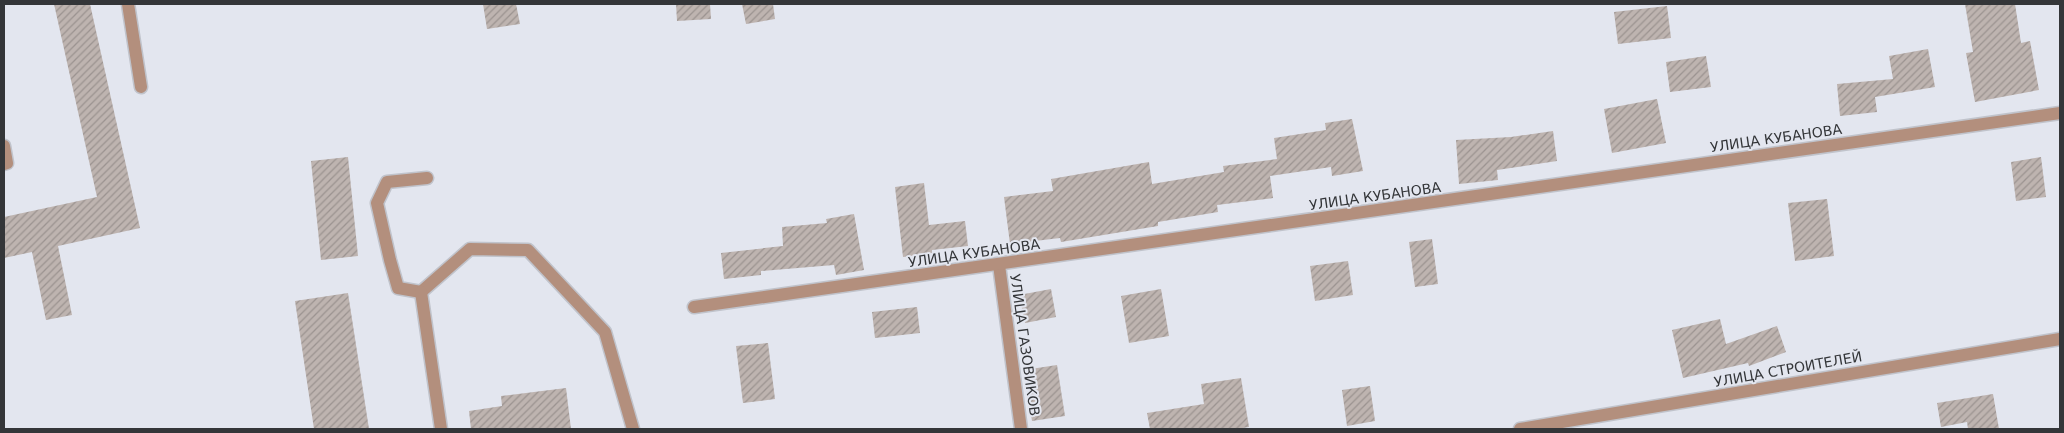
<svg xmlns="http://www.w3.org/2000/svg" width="2064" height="433" font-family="'DejaVu Sans',sans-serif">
	<defs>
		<pattern id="building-hatch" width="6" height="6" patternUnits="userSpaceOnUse" patternTransform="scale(1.25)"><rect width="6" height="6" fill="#beb4b0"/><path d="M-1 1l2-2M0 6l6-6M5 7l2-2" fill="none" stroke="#9b9390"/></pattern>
	</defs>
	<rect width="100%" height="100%" fill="#e3e6ef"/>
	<!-- building -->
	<g fill="url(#building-hatch)">
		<polygon points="54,4 90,4 140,228 58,246 72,315 46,320 32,252 4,258 4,217 97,197"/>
		<polygon points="483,4 516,4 520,24 487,29"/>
		<polygon points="676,4 710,4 711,19 677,21"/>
		<polygon points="742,4 773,4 775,19 746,24"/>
		<polygon points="1965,4 2015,4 2021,43 2030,41 2039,90 1975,102 1966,53 1973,52"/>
		<polygon points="1667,6 1671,38 1618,44 1614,12"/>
		<polygon points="1928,49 1935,87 1875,97 1877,112 1840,116 1837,84 1893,79 1889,56"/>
		<polygon points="1706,56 1711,87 1670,92 1666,62"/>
		<polygon points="1657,99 1666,143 1612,153 1604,109"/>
		<polygon points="1352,119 1363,171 1332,176 1331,167 1270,176 1273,198 1217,205 1218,212 1158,222 1158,226 1061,242 1060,238 1010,244 1004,197 1053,191 1051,179 1149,162 1152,184 1224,172 1223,166 1277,159 1274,138 1326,130 1325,123"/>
		<polygon points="1553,131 1557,161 1497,170 1498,180 1459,184 1456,140 1511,137"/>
		<polygon points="348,157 358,256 321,260 311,161"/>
		<polygon points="2041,157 2046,197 2016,201 2011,162"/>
		<polygon points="924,183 929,225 965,221 968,246 932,250 932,253 903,257 895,187"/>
		<polygon points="1827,199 1834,256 1795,261 1788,203"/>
		<polygon points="854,214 864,270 836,275 834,265 761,271 761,275 724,279 721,253 783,246 782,227 827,223 826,219"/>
		<polygon points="1432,239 1438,284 1415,287 1409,242"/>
		<polygon points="1348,261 1353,295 1315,301 1310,266"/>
		<polygon points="1051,289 1056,317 1025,323 1019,295"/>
		<polygon points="1161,289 1169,336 1129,343 1121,296"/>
		<polygon points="348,293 369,429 314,429 295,301"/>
		<polygon points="917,307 920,333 875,338 872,312"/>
		<polygon points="1720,319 1726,344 1777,326 1786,352 1749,366 1748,363 1683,378 1672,330"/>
		<polygon points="768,343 775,399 743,403 736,346"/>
		<polygon points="1057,365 1065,416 1032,421 1024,370"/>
		<polygon points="1241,378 1249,427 1236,429 1150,429 1147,413 1204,404 1201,384"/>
		<polygon points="1370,386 1375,421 1347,426 1342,390"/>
		<polygon points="566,388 571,429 471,429 469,411 502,406 501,396"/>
		<polygon points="1993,394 1999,429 1968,429 1967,422 1941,427 1937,403"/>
	</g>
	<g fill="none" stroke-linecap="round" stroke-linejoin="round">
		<defs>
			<g id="minor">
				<polyline points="128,4 141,87"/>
				<polyline points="4,146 7,163 4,164"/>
				<polyline points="999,265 1021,429"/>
				<polyline points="421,292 470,249 528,250 605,332 633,429"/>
				<polyline points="421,292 398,288 390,260 377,203 387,182 427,178"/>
				<polyline points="421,292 441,429"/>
				<polyline points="694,307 2060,113"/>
				<polyline points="1520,429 2060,339"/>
			</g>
		</defs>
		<!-- minor casing -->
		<use href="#minor" stroke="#c0c3cb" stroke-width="15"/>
		<!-- minor -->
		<use href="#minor" stroke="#b38f7d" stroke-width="12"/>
	</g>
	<g text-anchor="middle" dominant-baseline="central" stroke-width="4" stroke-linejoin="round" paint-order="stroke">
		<!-- street labels -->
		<g font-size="14" fill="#343639" stroke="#e3e6ef">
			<text transform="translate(1776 138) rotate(-8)">УЛИЦА КУБАНОВА</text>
			<text transform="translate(1375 196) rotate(-8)">УЛИЦА КУБАНОВА</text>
			<text transform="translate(974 253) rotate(-8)">УЛИЦА КУБАНОВА</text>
			<text transform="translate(1025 345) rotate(82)">УЛИЦА ГАЗОВИКОВ</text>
			<text transform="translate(1788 369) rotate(-10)">УЛИЦА СТРОИТЕЛЕЙ</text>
		</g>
	</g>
	<!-- border -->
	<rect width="2064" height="433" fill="none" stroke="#343639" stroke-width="10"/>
</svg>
